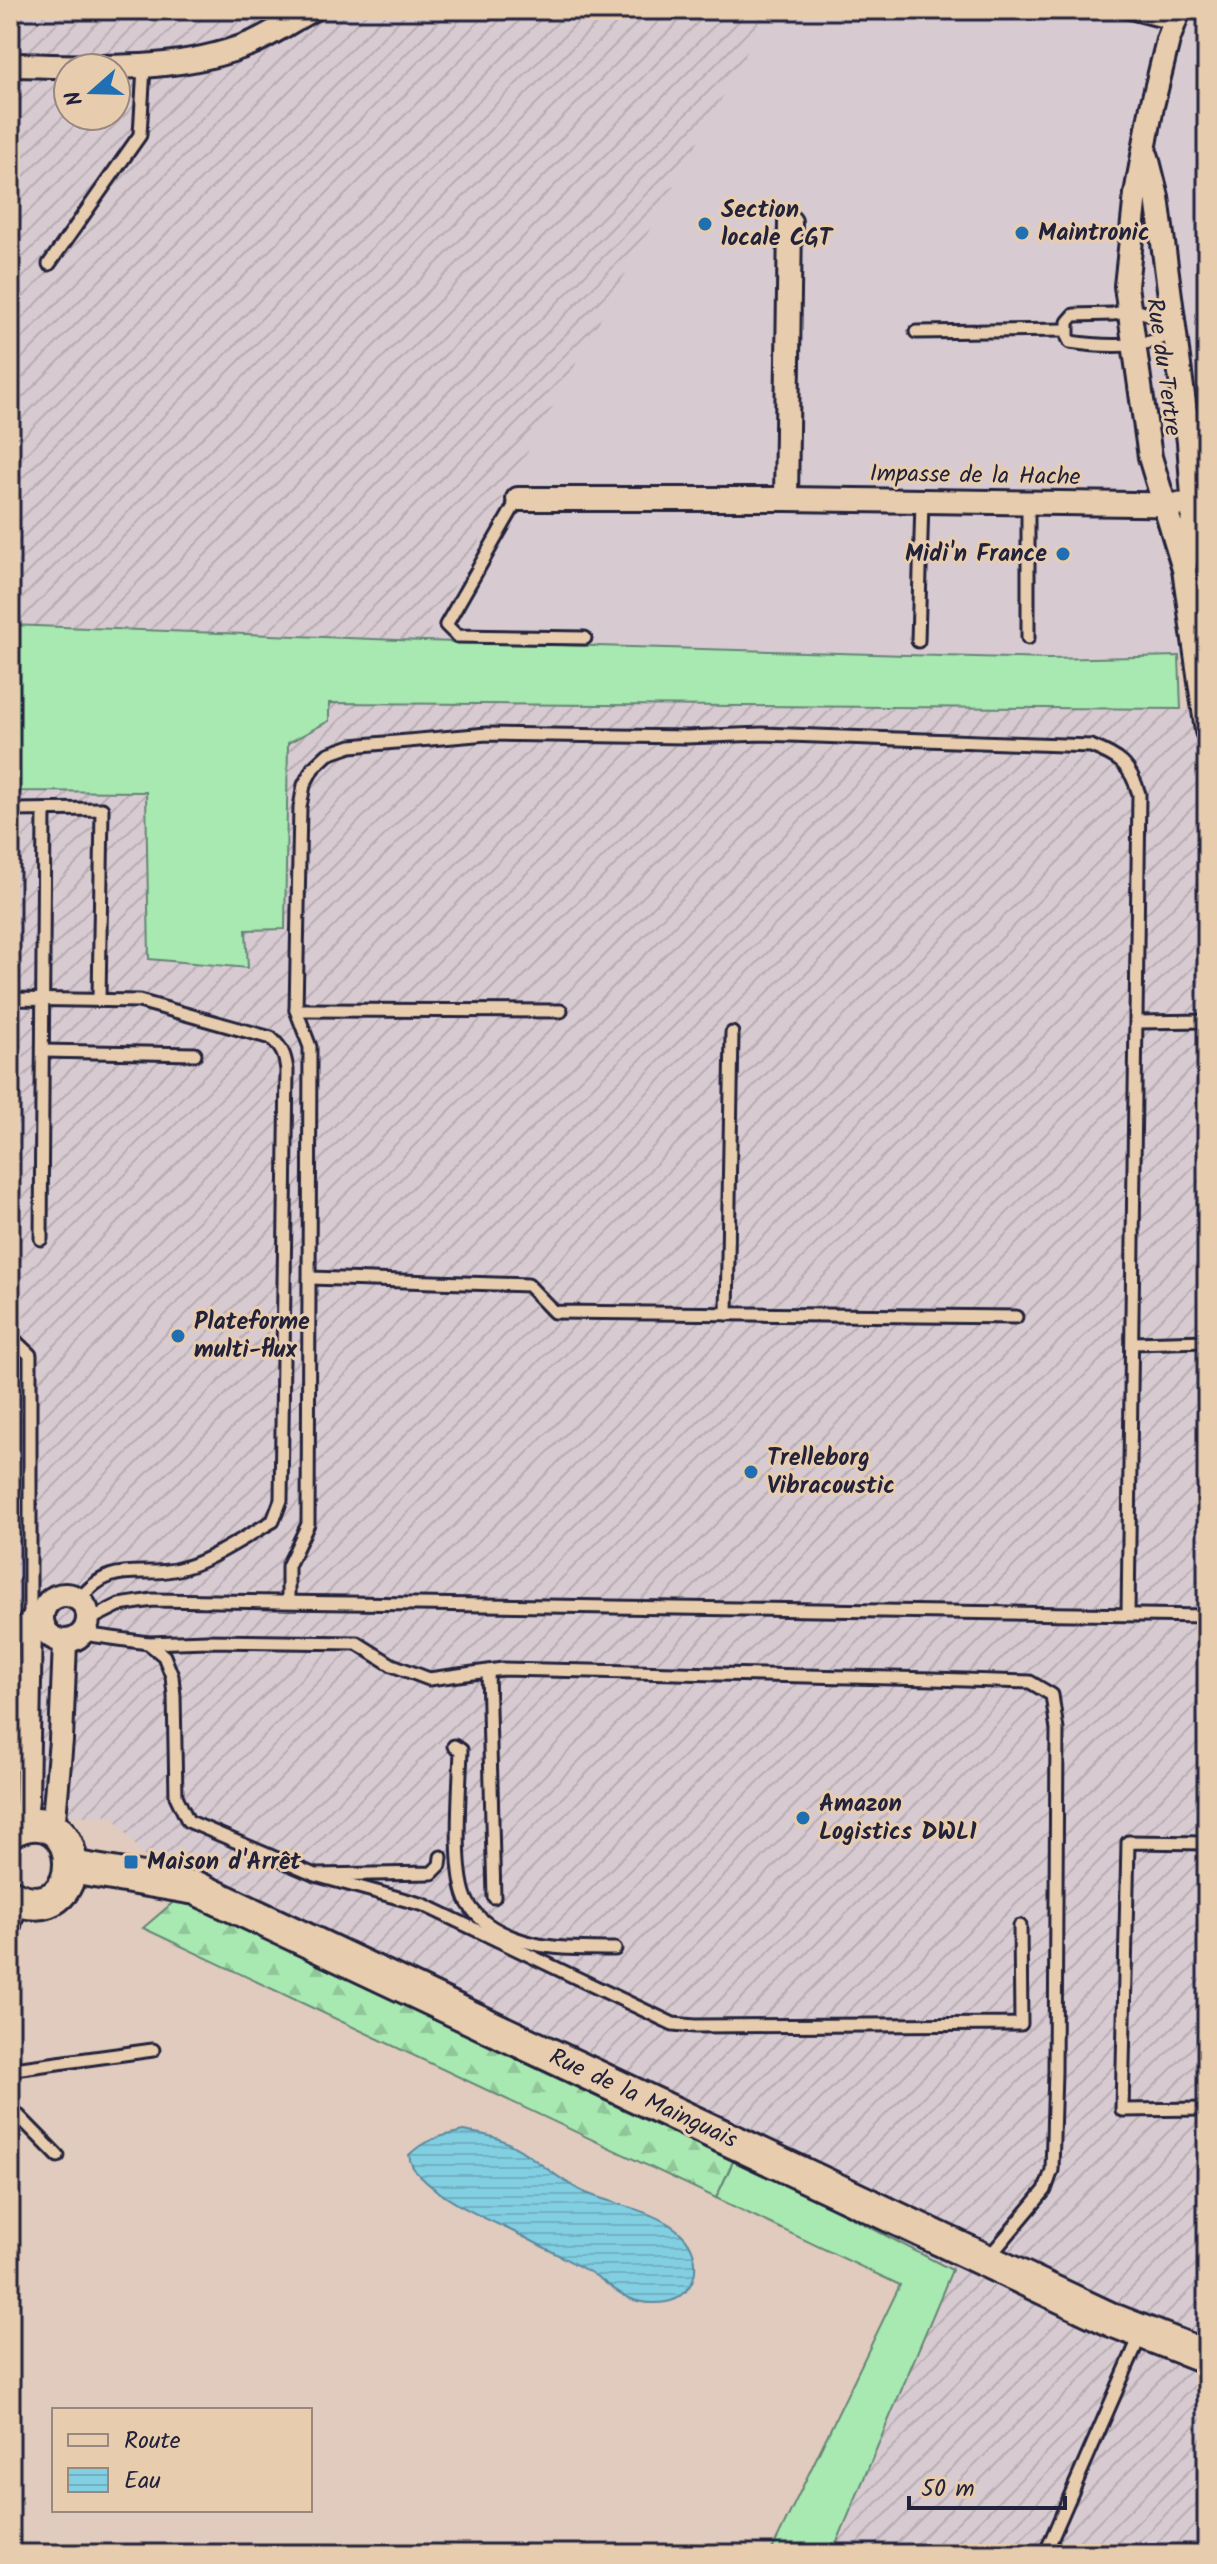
<svg xmlns="http://www.w3.org/2000/svg" width="1217" height="2564" font-family="Kalam,sans-serif">
	<defs>
		<pattern id="industrial-furrows" width="10" height="10" patternUnits="userSpaceOnUse" patternTransform="scale(2)"><rect width="10" height="10" fill="#d8cad1"/><path d="M-1 1l2-2M0 10L10 0M9 11l2-2" fill="none" stroke="#b9adb4"/></pattern>
		<pattern id="forest-firs" width="22" height="20" patternUnits="userSpaceOnUse" patternTransform="scale(2)"><rect width="22" height="20" fill="#a8e8b1"/><path d="M5 1l3.5 6h-7zM16 11l3.5 6h-7z" fill="#90c799"/></pattern>
		<pattern id="water-rules" width="6" height="5" patternUnits="userSpaceOnUse" patternTransform="scale(2)"><rect width="6" height="5" fill="#82cfe2"/><path d="M0 2.5h6" fill="none" stroke="#70b1c3"/></pattern>
	</defs>
	<rect width="100%" height="100%" fill="#e0cbbe"/>
	<filter id="ink" filterUnits="userSpaceOnUse"><feTurbulence type="fractalNoise" baseFrequency=".0125" numOctaves="2"/><feDisplacementMap in="SourceGraphic" scale="16" xChannelSelector="R" yChannelSelector="G"/><feConvolveMatrix kernelMatrix="1 2 1 2 8 2 1 2 1" color-interpolation-filters="sRGB"/></filter>
	<g filter="url(#ink)">
		<!-- built -->
		<polygon fill="#d8cad1" points="770,10 1207,10 1207,656 1047,659 424,641"/>
		<!-- industrial -->
		<g fill="url(#industrial-furrows)" fill-rule="evenodd">
			<path d="M 10,10 L 770,10 L 424,641 L 10,625 ZM 68,68 L 116,68 L 116,116 L 68,116 Z"/>
			<polygon points="329,703 1207,710 1207,2554 832,2554 952,2269 389,1989 177,1899 113,1816 10,1815 10,791 146,791"/>
		</g>
		<!-- grass -->
		<g fill="#a8e8b1" stroke="#658576" stroke-width="2">
			<polygon points="10,625 424,641 1047,659 1179,656 1181,709 329,703 329,721 288,743 285,929 246,930 248,968 149,959 146,792 10,791"/>
			<polygon points="735,2157 952,2270 832,2554 770,2554 900,2285 716,2198"/>
		</g>
		<!-- forest -->
		<polygon fill="url(#forest-firs)" stroke="#658576" stroke-width="2" points="177,1899 389,1989 735,2157 716,2198 143,1928"/>
		<!-- water -->
		<path fill="url(#water-rules)" stroke="#5c8a9f" stroke-width="2" d="M 463,2131 C 473,2133 484,2134 493,2137 C 528,2148 552,2178 586,2193 C 621,2208 700,2216 695,2271 C 694,2282 686,2294 676,2299 C 663,2305 641,2304 629,2298 C 614,2291 602,2279 588,2271 C 562,2257 535,2242 508,2229 C 478,2215 443,2200 420,2176 C 414,2171 410,2163 409,2155 C 425,2139 441,2136 463,2131 Z"/>
		<g fill="none" stroke-linecap="round" stroke-linejoin="round">
			<defs>
				<g id="lane">
					<polyline points="1120,10 1174,24"/>
					<polyline points="49,264 140,135 144,67"/>
					<path d="M 1135,310 L 1154,316 L 1174,330 C 1168,333 1163,338 1157,340 C 1132,348 1096,346 1070,342 L 1068,338 L 1068,322 L 1074,315 L 1113,314 Z"/>
					<polyline points="916,332 1067,330"/>
					<polyline points="518,499 446,625 457,636 585,638"/>
					<polyline points="1028,638 1028,503"/>
					<polyline points="918,641 922,501"/>
					<polyline points="10,810 102,809 99,1000"/>
					<path d="M 10,999 L 139,1001 L 271,1038 C 282,1048 285,1055 287,1070 L 281,1500 L 273,1521 C 250,1534 211,1560 186,1567 C 143,1581 113,1556 79,1600"/>
					<polyline points="296,1010 561,1011"/>
					<polyline points="1138,1022 1207,1021"/>
					<polyline points="43,1051 195,1054"/>
					<polyline points="41,1239 44,810"/>
					<polyline points="310,1278 528,1285 554,1312 1016,1317"/>
					<polyline points="727,1314 732,1033"/>
					<polyline points="10,1336 30,1355 30,1622"/>
					<polyline points="1133,1343 1207,1341"/>
					<path d="M 288,1601 L 288,1566 L 308,1524 L 310,1047 L 296,1010 L 300,807 L 304,785 L 313,768 L 328,754 L 351,746 L 487,734 L 687,737 L 762,734 L 1091,746 C 1119,757 1130,764 1139,794 L 1128,1614"/>
					<polyline points="89,1620 119,1605 153,1600 1207,1616"/>
					<polyline points="83,1634 148,1643 207,1641 357,1643 392,1665 429,1679 503,1669 933,1679 1030,1682 1052,1695 1057,1730 1055,2072 1052,2170 1045,2190 989,2257"/>
					<polyline points="148,1643 164,1656 172,1676 174,1695 176,1796 188,1821 315,1875 432,1873 440,1865 441,1857"/>
					<polyline points="488,1671 494,1897"/>
					<path d="M 454,1746 L 461,1750 C 460,1786 452,1874 468,1903 C 481,1926 510,1938 535,1944 C 559,1950 589,1948 615,1949"/>
					<polyline points="1207,1843 1128,1842 1122,2110 1207,2109"/>
					<polyline points="315,1875 424,1905 673,2024 695,2026 1021,2024 1020,1926"/>
					<polyline points="10,1943 21,1902"/>
					<polyline points="10,2055 14,2069 10,2089"/>
					<polyline points="14,2069 153,2050"/>
					<polyline points="10,2107 58,2156"/>
					<polyline points="1045,2554 1141,2334"/>
				</g>
				<g id="street">
					<polyline points="1179,10 1168,40 1152,106 1136,194 1126,286 1150,457 1184,569 1207,731"/>
					<path d="M 10,65 C 93,66 172,75 252,43 C 272,34 291,21 311,10"/>
					<polyline points="1147,157 1157,197 1189,442 1194,511 1185,566"/>
					<polyline points="518,499 786,499 1207,505"/>
					<polyline points="786,499 790,222"/>
					<circle cx="65" cy="1618" r="23"/>
					<polyline points="24,1825 27,1799 30,1622 42,1612"/>
					<polyline points="53,1830 61,1740 65,1643"/>
				</g>
				<g id="secondary">
					<path d="M 10,1831 C 89,1791 91,1935 10,1896"/>
					<polyline points="71,1867 196,1888 1112,2320 1207,2357"/>
				</g>
			</defs>
			<!-- lane casing -->
			<use href="#lane" stroke="#22223b" stroke-width="17"/>
			<!-- street casing -->
			<use href="#street" stroke="#22223b" stroke-width="28"/>
			<!-- secondary casing -->
			<use href="#secondary" stroke="#22223b" stroke-width="38"/>
			<!-- lane -->
			<use href="#lane" stroke="#e7ccae" stroke-width="11"/>
			<!-- street -->
			<use href="#street" stroke="#e7ccae" stroke-width="22"/>
			<!-- secondary -->
			<use href="#secondary" stroke="#e7ccae" stroke-width="32"/>
		</g>
	</g>
	<!-- markers -->
	<g fill="#1f6fb2" stroke="#e7ccae" stroke-width="3">
		<circle cx="705" cy="224" r="8"/>
		<circle cx="1022" cy="233" r="8"/>
		<circle cx="1063" cy="554" r="8"/>
		<circle cx="178" cy="1336" r="8"/>
		<circle cx="751" cy="1472" r="8"/>
		<circle cx="803" cy="1818" r="8"/>
		<rect x="123" y="1854" width="16" height="16" rx="4"/>
	</g>
	<g text-anchor="middle" dominant-baseline="central" stroke-width="6" stroke-linejoin="round" paint-order="stroke">
		<!-- poi labels -->
		<g font-size="24" font-weight="bold" fill="#22223b" stroke="#e7ccae" text-anchor="start">
			<text x="721" y="210">Section<tspan x="721" dy="28">locale CGT</tspan></text>
			<text x="1038" y="233">Maintronic</text>
			<text x="1047" y="554" text-anchor="end">Midi'n France</text>
			<text x="194" y="1322">Plateforme<tspan x="194" dy="28">multi-flux</tspan></text>
			<text x="767" y="1458">Trelleborg<tspan x="767" dy="28">Vibracoustic</tspan></text>
			<text x="819" y="1804">Amazon<tspan x="819" dy="28">Logistics DWL1</tspan></text>
			<text x="147" y="1862">Maison d'Arrêt</text>
		</g>
		<!-- street labels -->
		<g font-size="24" fill="#22223b" stroke="#e7ccae">
			<text transform="translate(1163 367) rotate(82)">Rue du Tertre</text>
			<text transform="translate(975 476) rotate(1)">Impasse de la Hache</text>
			<text transform="translate(643 2099) rotate(25)">Rue de la Mainguais</text>
		</g>
	</g>
	<!-- margin -->
	<rect width="1217" height="2564" fill="none" stroke="#e7ccae" stroke-width="40"/>
	<rect x="20" y="20" width="1177" height="2524" fill="none" stroke="#22223b" stroke-width="3" filter="url(#ink)"/>
	<!-- legend -->
	<rect x="52" y="2408" width="260" height="104" fill="#e7ccae" stroke="#988880" stroke-width="2"/>
	<rect x="68" y="2434" width="40" height="12" fill="#e7ccae" stroke="#988880" stroke-width="2"/>
	<text x="124" y="2448" font-size="24" fill="#22223b">Route</text>
	<rect x="68" y="2468" width="40" height="24" fill="url(#water-rules)" stroke="#988880" stroke-width="2"/>
	<text x="124" y="2488" font-size="24" fill="#22223b">Eau</text>
	<!-- north arrow -->
	<g transform="translate(92 92) rotate(250)"><circle r="38" fill="#e7ccae" stroke="#988880" stroke-width="2"/>
	<path d="M0-6L14 30L0 20L-14 30Z" fill="#1f6fb2"/>
	<text y="-12" font-size="22" font-weight="bold" text-anchor="middle" fill="#22223b">N</text>
	</g>
	<!-- scale -->
	<path d="M909 2496v12h156v-12" fill="none" stroke="#22223b" stroke-width="4"/>
	<text x="921" y="2496" font-size="24" fill="#22223b" stroke="#e7ccae" stroke-width="6" paint-order="stroke">50 m</text>
</svg>
